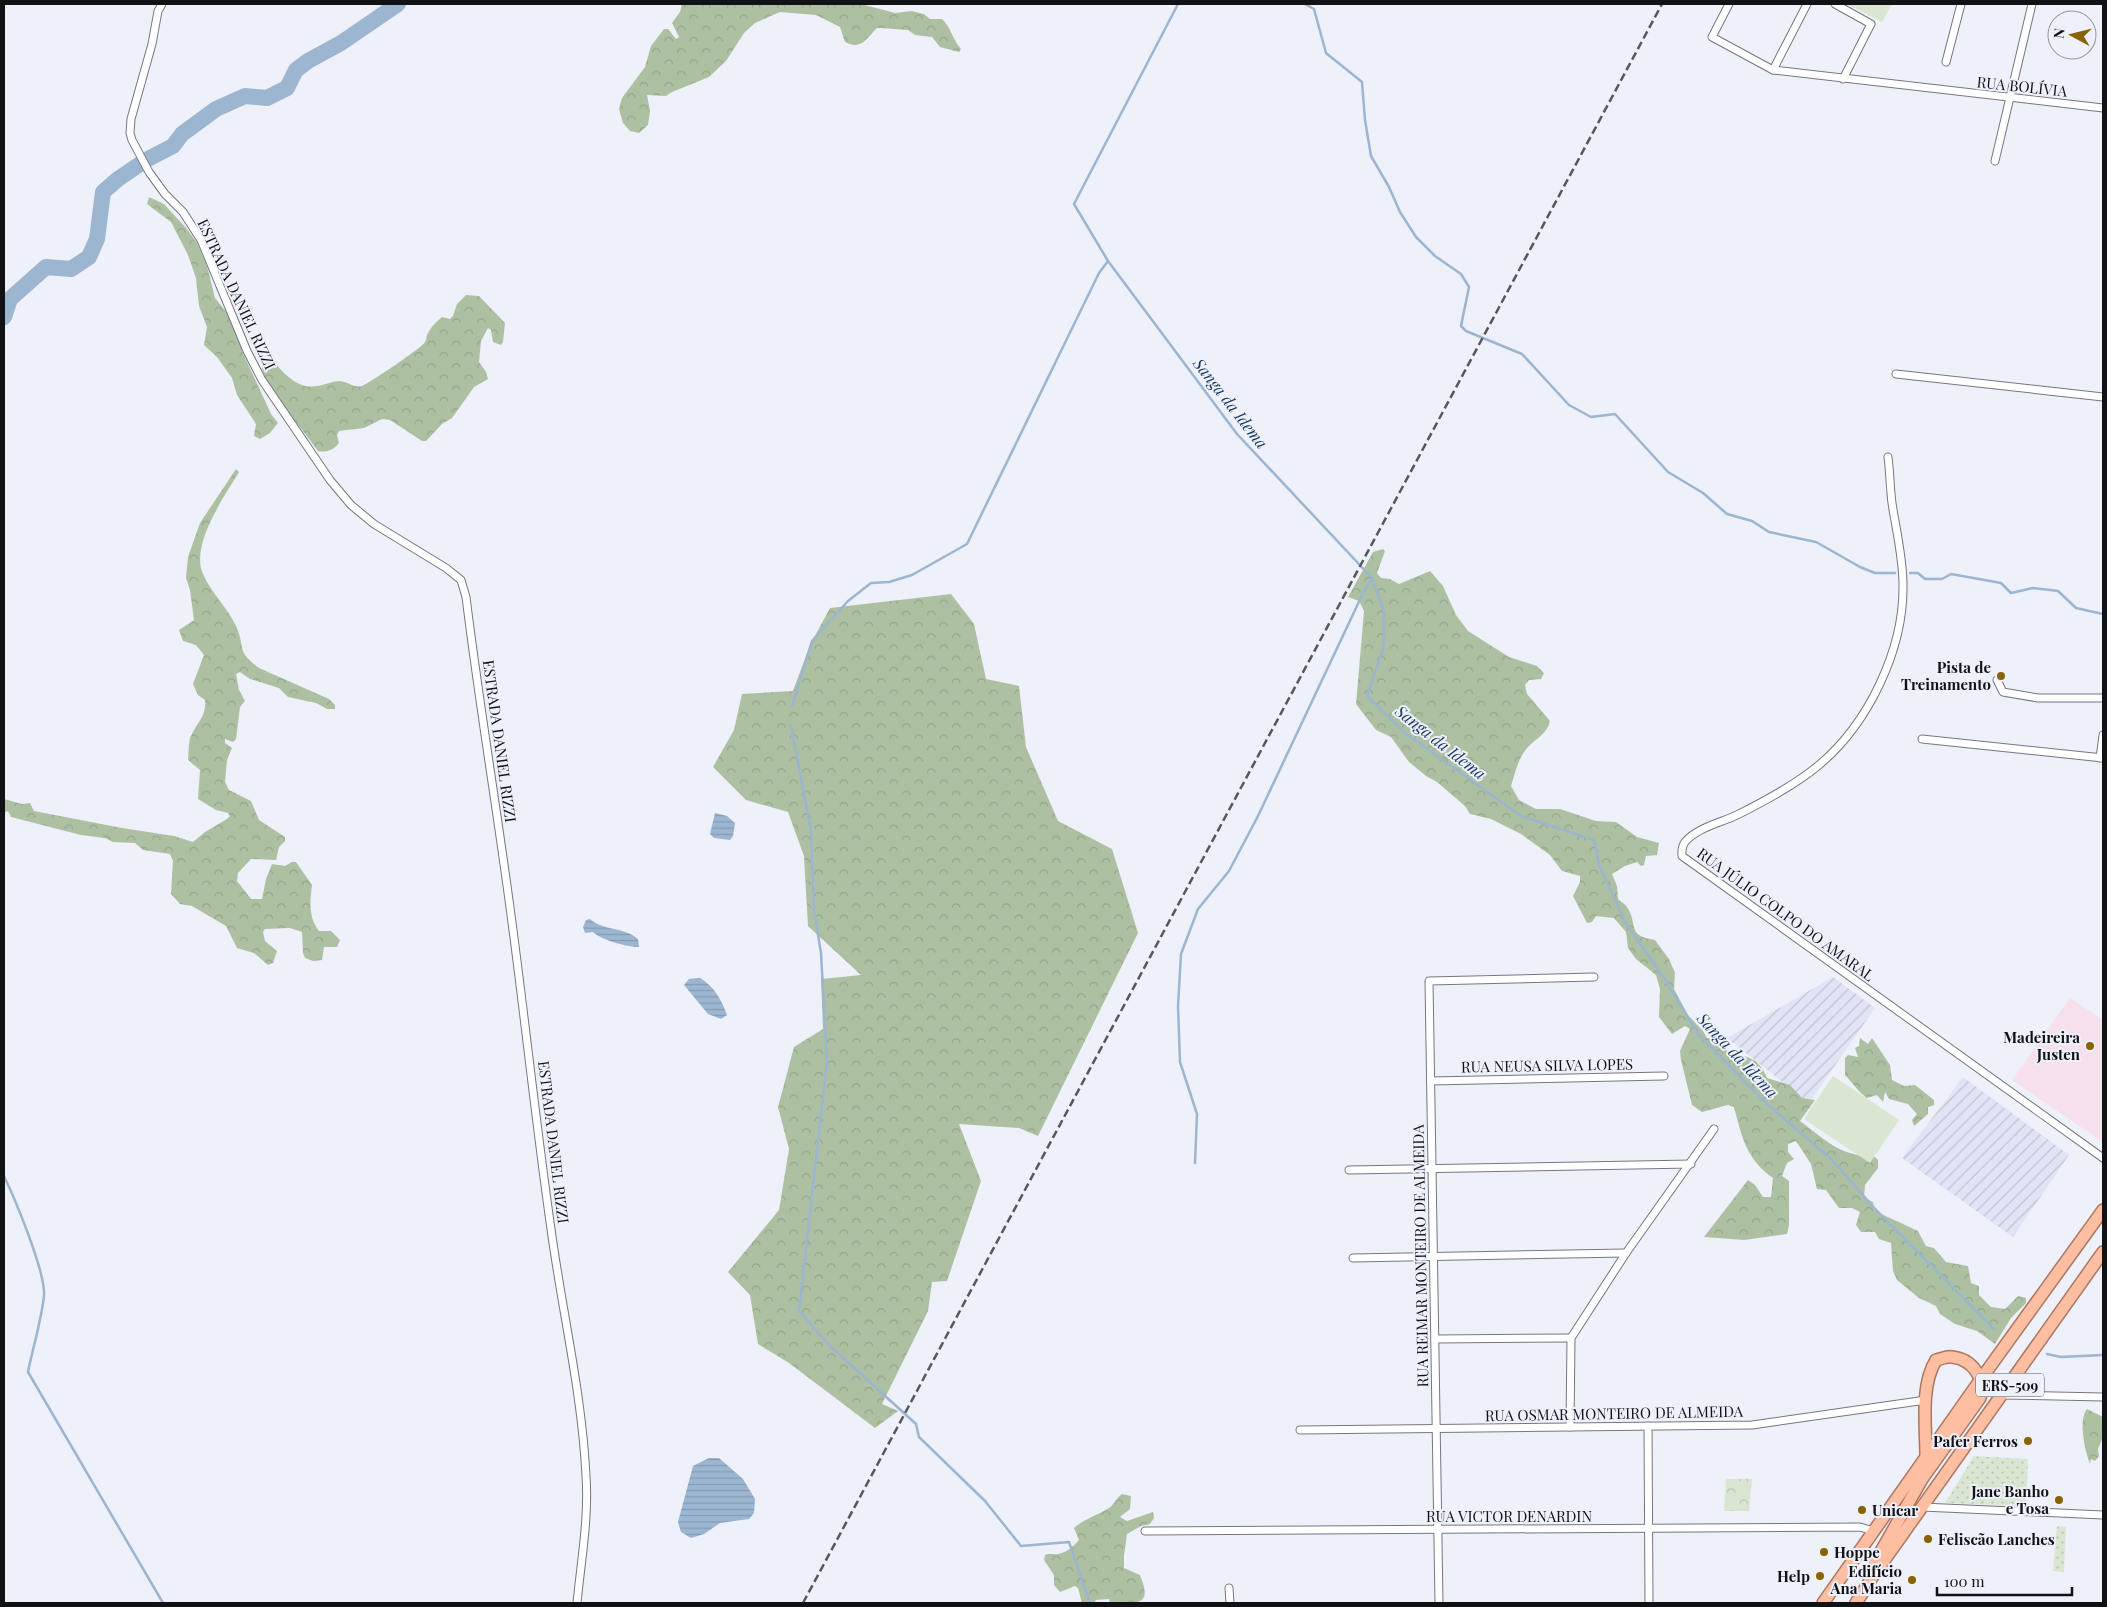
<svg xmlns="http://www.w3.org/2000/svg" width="2107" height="1607" font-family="'Playfair Display',serif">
	<defs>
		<pattern id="industrial-furrows" width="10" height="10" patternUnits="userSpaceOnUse" patternTransform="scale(1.25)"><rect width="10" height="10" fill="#e1e4f5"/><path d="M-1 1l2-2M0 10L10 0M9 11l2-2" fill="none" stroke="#c0c3d1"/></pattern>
		<pattern id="grass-dots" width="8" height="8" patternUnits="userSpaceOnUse" patternTransform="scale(1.25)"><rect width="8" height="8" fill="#d9e7d2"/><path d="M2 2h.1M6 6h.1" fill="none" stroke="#b9c5b3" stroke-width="1.8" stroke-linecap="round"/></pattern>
		<pattern id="forest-crowns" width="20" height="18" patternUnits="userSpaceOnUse" patternTransform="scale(1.25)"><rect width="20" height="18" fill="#adc1a2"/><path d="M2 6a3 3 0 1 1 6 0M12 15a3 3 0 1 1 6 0" fill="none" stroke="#94a58b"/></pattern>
		<pattern id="park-crowns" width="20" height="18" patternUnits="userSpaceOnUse" patternTransform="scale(1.25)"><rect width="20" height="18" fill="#d9e7d2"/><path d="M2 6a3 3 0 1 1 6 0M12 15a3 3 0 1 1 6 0" fill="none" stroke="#b9c5b3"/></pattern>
		<pattern id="water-rules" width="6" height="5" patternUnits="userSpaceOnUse" patternTransform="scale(1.25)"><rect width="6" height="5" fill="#9cb5d1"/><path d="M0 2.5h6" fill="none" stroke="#859bb3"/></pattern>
	</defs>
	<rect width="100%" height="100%" fill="#eef0fa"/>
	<!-- commercial -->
	<polygon fill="#f6e0ed" points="2070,998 2103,1020 2103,1142 2012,1080"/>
	<!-- industrial -->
	<g fill="url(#industrial-furrows)">
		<polygon points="1833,977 1875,1008 1809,1103 1727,1038"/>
		<polygon points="1963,1077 2069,1155 2013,1237 1902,1158"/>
	</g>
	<!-- grass -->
	<g fill="url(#grass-dots)">
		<polygon points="1974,1456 2028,1459 2026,1506 1945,1503"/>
		<polygon points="2057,1526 2066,1527 2064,1572 2053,1571"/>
	</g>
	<!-- forest -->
	<g fill="url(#forest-crowns)">
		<path d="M 682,4 L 861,4 L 895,13 L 911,11 L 924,14 L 930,19 L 942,19 C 951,27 952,39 961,49 L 959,52 L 940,47 L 932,37 L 915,35 L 908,30 L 881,28 L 877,28 C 865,40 861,50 845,42 L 840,27 L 816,15 L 780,12 L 755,23 L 744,33 L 726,61 L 709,77 L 672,92 L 666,96 L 647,95 L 650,111 L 648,125 L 639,133 L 630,131 L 623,123 L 619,109 L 622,98 L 645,67 L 651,46 L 664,29 L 668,29 L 676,39 L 679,37 L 672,23 L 680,12 Z"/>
		<polygon points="149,197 164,204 187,229 197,243 207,266 215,298 232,319 242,351 271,414 278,423 270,433 260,439 254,436 256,424 237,395 232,378 217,357 204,345 207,327 199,306 196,278 188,255 171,222 147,204"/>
		<path d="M 466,295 L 479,296 L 505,323 L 503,342 L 501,345 L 493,342 L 491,330 L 488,328 L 481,341 L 479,362 L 486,372 L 488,379 L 474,387 L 452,418 L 442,424 L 426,441 L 422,441 L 390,420 L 382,419 L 364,428 L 339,431 L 337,435 L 339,443 C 333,450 327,453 318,451 L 268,385 L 262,369 L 263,361 L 270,358 C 279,367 289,381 302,385 C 316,390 330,381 340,381 C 348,382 354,388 362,386 C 368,384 423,347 425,342 C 427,340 426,337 427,335 C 430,328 436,322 442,317 L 450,319 L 453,316 L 457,304 Z"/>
		<path d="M 236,469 L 239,472 C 224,497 190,545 203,574 C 211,593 228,608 236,626 C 246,648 235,650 259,668 L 329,699 L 335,705 L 335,709 L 327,709 L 316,703 L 288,697 L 279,688 L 250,679 L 240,672 L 236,674 L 239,690 L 245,701 L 240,707 L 236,739 L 233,742 L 225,739 L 225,743 L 232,748 L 227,760 L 225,782 L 229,790 L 251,801 L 259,820 L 285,837 L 285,841 L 279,847 L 276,860 L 251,859 L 238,873 L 237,881 L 251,899 L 262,899 L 266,879 L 272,864 L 285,866 L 292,862 L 296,862 L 312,885 C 310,901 308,917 319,931 L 331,931 L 340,940 L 337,947 L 324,947 L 322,960 L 313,961 L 305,958 L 303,953 L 302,932 L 290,928 L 265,929 L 263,932 L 265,941 L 277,951 L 273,963 L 268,965 L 254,953 L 237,948 L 226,926 L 192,906 L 180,904 L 171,894 L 173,861 L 170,854 L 143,850 L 135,843 L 113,842 L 105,838 L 81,835 L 11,817 L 8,811 L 4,813 L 4,799 L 22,804 L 30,803 L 34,811 L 122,828 L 174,836 L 193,842 L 205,832 L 227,819 L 230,816 L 228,813 L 216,810 L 198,799 L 200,770 L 188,760 C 189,753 188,743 191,736 C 197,722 207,716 205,700 L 198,695 L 193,684 L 204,655 L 196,645 L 183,641 L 179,630 L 194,620 L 190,590 L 186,578 L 188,557 L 200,523 Z"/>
		<path d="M 1383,549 L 1385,551 L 1377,573 L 1381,578 L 1390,579 L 1399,584 L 1430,571 L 1443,586 L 1456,615 L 1468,631 L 1509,657 L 1537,666 L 1544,673 L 1541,679 L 1529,680 L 1525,685 L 1527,694 L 1550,721 C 1548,733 1535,739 1527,748 C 1518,759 1515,773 1511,786 L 1519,800 L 1536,809 L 1560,809 L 1596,821 L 1616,822 L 1637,837 L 1659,843 L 1657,855 L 1646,856 L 1644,865 L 1641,866 L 1637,862 L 1625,866 L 1612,874 L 1617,886 L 1618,899 C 1620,901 1625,904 1627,907 C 1639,925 1625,935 1655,940 L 1669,959 L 1675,973 L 1674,989 L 1688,1015 L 1703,1031 L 1707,1038 L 1720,1041 L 1728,1052 C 1747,1057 1759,1057 1767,1078 L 1790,1085 L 1802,1098 L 1815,1100 L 1800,1121 C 1827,1141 1840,1156 1875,1157 L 1878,1160 L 1878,1168 L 1865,1185 L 1864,1198 L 1873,1202 L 1875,1211 L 1918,1231 L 1926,1246 L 1934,1248 L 1946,1262 L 1968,1266 L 1971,1283 L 1979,1286 L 1979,1295 L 1991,1307 L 2005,1309 L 2018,1296 L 2026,1298 L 2026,1303 L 2011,1318 L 1995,1344 L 1977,1331 L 1955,1324 L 1940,1314 L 1936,1306 L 1919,1298 L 1897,1280 L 1893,1271 L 1891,1243 L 1879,1239 L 1875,1232 L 1861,1232 L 1856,1225 L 1860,1212 L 1852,1208 L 1839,1208 L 1826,1190 L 1817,1189 L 1811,1164 L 1796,1141 L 1788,1144 L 1788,1152 L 1794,1159 L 1787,1163 L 1782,1176 L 1789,1181 L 1789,1225 L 1787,1234 L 1744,1240 L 1704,1237 L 1748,1180 L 1755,1185 L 1763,1197 L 1771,1197 L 1773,1178 C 1746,1159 1742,1137 1734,1107 L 1728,1105 L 1702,1112 L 1692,1105 L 1681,1060 L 1680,1051 L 1690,1029 L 1685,1026 L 1672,1034 L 1659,1017 L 1660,989 L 1656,975 L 1636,959 L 1628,948 L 1626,932 L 1614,918 L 1596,916 L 1592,922 L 1587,923 L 1573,896 L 1580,882 L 1580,876 L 1562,871 L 1550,855 L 1521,834 L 1491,819 L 1470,814 L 1465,806 L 1437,782 L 1426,776 L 1409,762 L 1391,737 L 1376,730 L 1356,704 L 1364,611 L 1359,601 L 1348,597 L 1373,552 Z"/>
		<polygon points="951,594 974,624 986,679 1019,686 1026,747 1058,821 1112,849 1138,933 1038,1136 1019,1128 959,1124 981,1181 947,1281 932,1282 928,1311 882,1404 898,1411 875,1428 789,1363 758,1344 750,1295 728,1272 779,1210 789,1149 778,1107 794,1047 823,1029 821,979 861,975 808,926 804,856 788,812 746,800 713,767 734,730 742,694 793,691 810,645 830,608"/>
		<path d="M 1860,1038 L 1868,1044 L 1872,1038 L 1890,1065 L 1892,1080 L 1904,1086 L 1915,1085 L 1934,1100 L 1934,1105 L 1928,1107 L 1928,1114 L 1914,1126 L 1912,1120 L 1917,1114 L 1908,1104 L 1889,1099 L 1885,1092 L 1883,1102 L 1877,1095 L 1867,1098 C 1858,1092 1853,1083 1845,1075 L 1845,1058 L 1848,1055 L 1858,1057 L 1855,1048 L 1859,1046 Z"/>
		<path d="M 2087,1409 L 2103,1417 L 2103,1437 L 2098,1449 L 2099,1456 L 2095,1461 L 2091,1459 L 2090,1464 C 2085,1451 2078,1420 2087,1409 Z"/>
		<path d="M 1122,1494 L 1131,1496 L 1130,1509 L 1120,1517 L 1127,1521 L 1153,1512 L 1154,1518 L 1150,1524 L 1141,1526 L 1127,1534 L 1124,1556 L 1124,1568 L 1140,1575 C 1153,1607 1138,1603 1110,1603 L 1109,1599 L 1096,1600 L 1094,1603 L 1082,1603 L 1078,1588 L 1075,1586 L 1060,1592 L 1054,1585 L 1054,1575 L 1044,1560 L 1045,1555 C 1050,1553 1053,1555 1058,1554 C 1066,1553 1074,1546 1079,1540 L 1074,1528 C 1084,1519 1098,1515 1109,1508 C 1114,1505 1116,1498 1122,1494 Z"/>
	</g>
	<!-- park -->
	<polygon fill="url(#park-crowns)" points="1726,1479 1752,1479 1749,1511 1724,1511"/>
	<!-- pitch -->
	<g fill="#d9e7d2">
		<polygon points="1847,4 1892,4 1882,22"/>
		<polygon points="1833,1076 1899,1120 1870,1163 1804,1119"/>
	</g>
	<!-- water -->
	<g fill="url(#water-rules)">
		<polygon points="715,813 727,816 735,823 733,836 730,840 714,838 710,834"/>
		<path d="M 590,919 C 603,931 625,927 638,939 L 639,947 C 627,947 601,940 593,932 L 585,933 L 583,927 L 586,920 Z"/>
		<path d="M 700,978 C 714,986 722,1001 727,1015 L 721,1019 L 708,1014 L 684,985 L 689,979 Z"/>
		<polygon points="709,1458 719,1458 743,1479 755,1499 754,1513 749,1519 720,1523 704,1534 691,1538 681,1532 678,1522 693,1466"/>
	</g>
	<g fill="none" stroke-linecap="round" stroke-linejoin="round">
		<!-- stream -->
		<g stroke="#9cb5d1" stroke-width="2.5">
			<polyline points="1178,4 1074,204 1108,261 1237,434 1372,578 1384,612 1384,646 1367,696 1405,733 1521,816 1594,840 1599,865 1627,925 1664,978 1698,1034 1766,1103 1830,1158 1877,1211 1994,1329"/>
			<polyline points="1305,4 1314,9 1326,53 1362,82 1365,120 1371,156 1389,187 1400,212 1416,237 1435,256 1461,274 1469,287 1461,326 1466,331 1522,354 1569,405 1591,417 1615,414 1668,472 1703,493 1727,514 1752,521 1769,532 1816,542 1860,567 1875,573 1895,573"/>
			<polyline points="1910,573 1918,573 1925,579 1942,579 1951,574 2001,583 2011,593 2033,588 2058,591 2076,608 2103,614"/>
			<polyline points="792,706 812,641 848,601 871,583 889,582 912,575 967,544 1099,273 1108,261"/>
			<polyline points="791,726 811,831 814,910 821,953 827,1061 799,1311 830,1346 916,1424 919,1437 985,1501 1021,1546 1069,1542 1090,1603"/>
			<polyline points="1195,1163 1197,1114 1180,1062 1178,1006 1181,954 1198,909 1229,871 1258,816 1364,591 1372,578"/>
			<path d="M 4,1176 C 15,1199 46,1273 44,1296 C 41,1322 33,1347 28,1372 L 163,1603"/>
			<polyline points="2047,1354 2061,1357 2103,1355"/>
		</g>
		<!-- river -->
		<polyline stroke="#9cb5d1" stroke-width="16" points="4,317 10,299 46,267 71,269 89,257 97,239 103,192 118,179 146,160 173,146 182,134 216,109 245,96 267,98 287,88 296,70 308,61 341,43 398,4"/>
		<defs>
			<g id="minor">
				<path d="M 162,4 L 158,11 L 152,44 L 131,119 L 130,133 L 132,140 L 149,172 L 165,194 L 183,212 L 201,240 L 247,351 L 262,380 L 330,480 L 351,505 L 374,524 L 446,568 L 461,580 L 466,597 C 479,703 497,809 511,915 C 525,1019 536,1124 551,1229 C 562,1311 582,1393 586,1476 C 589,1518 581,1561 577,1603"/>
				<polyline points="1729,4 1712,37 1773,70 2103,108"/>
				<polyline points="1835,4 1871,24 1843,79"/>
				<polyline points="1946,62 1961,4"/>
				<polyline points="1773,70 1807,4"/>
				<polyline points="1995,161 2032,4"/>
				<polyline points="1896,374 2103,397"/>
				<path d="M 1888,457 C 1890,472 1890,488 1892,503 C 1896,530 1903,557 1903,585 C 1904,650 1868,724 1819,765 C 1795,785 1767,800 1739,814 C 1721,823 1698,827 1685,842 C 1681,847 1682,851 1682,856 L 2103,1158"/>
				<polyline points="1997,680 2003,692 2038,698 2103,698"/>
				<polyline points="1922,739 2103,758"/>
				<polyline points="2100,758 2103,735"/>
				<polyline points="1431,1081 1664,1076"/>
				<polyline points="1349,1170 1691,1164"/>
				<polyline points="1353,1258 1626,1253"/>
				<polyline points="1435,1339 1571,1338"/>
				<polyline points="2003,1395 2103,1397"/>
				<polyline points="1648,1426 1649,1603"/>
				<polyline points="1570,1427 1571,1338 1626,1253 1714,1129"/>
				<polyline points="1300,1430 1752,1425 1926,1400"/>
				<polyline points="1922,1507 2103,1515"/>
				<polyline points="1145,1531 1860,1527 1873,1531"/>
				<polyline points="1229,1588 1230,1603"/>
				<polyline points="1439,1603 1429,981 1594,977"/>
			</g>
			<g id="trunk">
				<path d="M 1875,1562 L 1922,1479 L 1980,1398 C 1986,1378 1972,1359 1952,1357 C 1947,1356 1941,1359 1936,1360 C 1920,1386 1926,1426 1926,1457"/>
				<polyline points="1823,1603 1981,1379 2103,1210"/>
				<polyline points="1856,1603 1873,1576 2103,1252"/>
			</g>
		</defs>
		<!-- minor casing -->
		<use href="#minor" stroke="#757780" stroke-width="9"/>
		<!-- trunk casing -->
		<use href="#trunk" stroke="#ab7762" stroke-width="14"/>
		<!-- minor -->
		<use href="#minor" stroke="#fff" stroke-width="7"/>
		<!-- trunk -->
		<use href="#trunk" stroke="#febea2" stroke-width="11"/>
		<!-- rail -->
		<polyline stroke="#57585e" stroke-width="2.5" stroke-dasharray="8 4" stroke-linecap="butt" points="803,1603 1662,4"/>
	</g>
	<!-- markers -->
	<g fill="#886300" stroke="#eef0fa" stroke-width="2">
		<circle cx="2001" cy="676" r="5"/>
		<circle cx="2090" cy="1046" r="5"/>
		<circle cx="2028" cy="1441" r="5"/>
		<circle cx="2059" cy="1500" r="5"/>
		<circle cx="1862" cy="1510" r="5"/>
		<circle cx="1928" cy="1539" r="5"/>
		<circle cx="1824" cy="1552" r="5"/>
		<circle cx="1820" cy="1576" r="5"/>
		<circle cx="1912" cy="1580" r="5"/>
	</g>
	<g text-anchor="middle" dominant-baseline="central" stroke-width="4" stroke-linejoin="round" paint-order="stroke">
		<!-- shield labels -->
		<rect fill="#eef0fa" stroke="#53555a" stroke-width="1" x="1976" y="1373.5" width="68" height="23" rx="4"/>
		<g font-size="14" font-weight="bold" fill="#111215">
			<text x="2010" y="1385">ERS-509</text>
		</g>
		<!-- street labels -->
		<g font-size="15" fill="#111215" stroke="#eef0fa">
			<text transform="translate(2022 86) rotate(6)">RUA BOLÍVIA</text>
			<text transform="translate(237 294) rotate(65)">ESTRADA DANIEL RIZZI</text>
			<text transform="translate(500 741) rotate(82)">ESTRADA DANIEL RIZZI</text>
			<text transform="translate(1786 914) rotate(36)">RUA JÚLIO COLPO DO AMARAL</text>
			<text transform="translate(1547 1065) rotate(-1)">RUA NEUSA SILVA LOPES</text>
			<text transform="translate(554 1142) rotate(83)">ESTRADA DANIEL RIZZI</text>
			<text transform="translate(1420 1256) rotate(-91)">RUA REIMAR MONTEIRO DE ALMEIDA</text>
			<text transform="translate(1614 1413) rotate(-1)">RUA OSMAR MONTEIRO DE ALMEIDA</text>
			<text x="1509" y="1516">RUA VICTOR DENARDIN</text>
		</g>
		<!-- poi labels -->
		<g font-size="15" font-weight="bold" fill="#111215" stroke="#eef0fa" text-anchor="end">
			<text x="1991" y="667">Pista de<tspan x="1991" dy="17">Treinamento</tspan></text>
			<text x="2080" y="1037">Madeireira<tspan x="2080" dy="17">Justen</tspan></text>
			<text x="2018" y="1441">Pafer Ferros</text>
			<text x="2049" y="1491">Jane Banho<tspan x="2049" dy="17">e Tosa</tspan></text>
			<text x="1872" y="1510" text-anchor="start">Unicar</text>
			<text x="1938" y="1539" text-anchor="start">Feliscão Lanches</text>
			<text x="1834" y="1552" text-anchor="start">Hoppe</text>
			<text x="1902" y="1571">Edifício<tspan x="1902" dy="17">Ana Maria</tspan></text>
			<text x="1810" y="1576">Help</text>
		</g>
		<!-- water labels -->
		<g font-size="16" font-style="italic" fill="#12375d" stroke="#eef0fa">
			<text transform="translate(1231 403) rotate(52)">Sanga da Idema</text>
			<text transform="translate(1441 742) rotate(38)">Sanga da Idema</text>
			<text transform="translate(1738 1055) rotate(47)">Sanga da Idema</text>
		</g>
	</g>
	<!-- border -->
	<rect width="2107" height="1607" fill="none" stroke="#111215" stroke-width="10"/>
	<!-- north arrow -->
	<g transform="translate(2072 35) rotate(277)"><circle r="24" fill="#eef0fa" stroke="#96979e"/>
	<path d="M0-4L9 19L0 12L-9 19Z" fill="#886300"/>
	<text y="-8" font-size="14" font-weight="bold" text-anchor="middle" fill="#111215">N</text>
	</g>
	<!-- scale -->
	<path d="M1937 1587v8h135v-8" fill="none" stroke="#111215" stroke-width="2.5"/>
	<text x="1944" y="1587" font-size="15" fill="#111215" stroke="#eef0fa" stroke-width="4" paint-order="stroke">100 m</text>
</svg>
